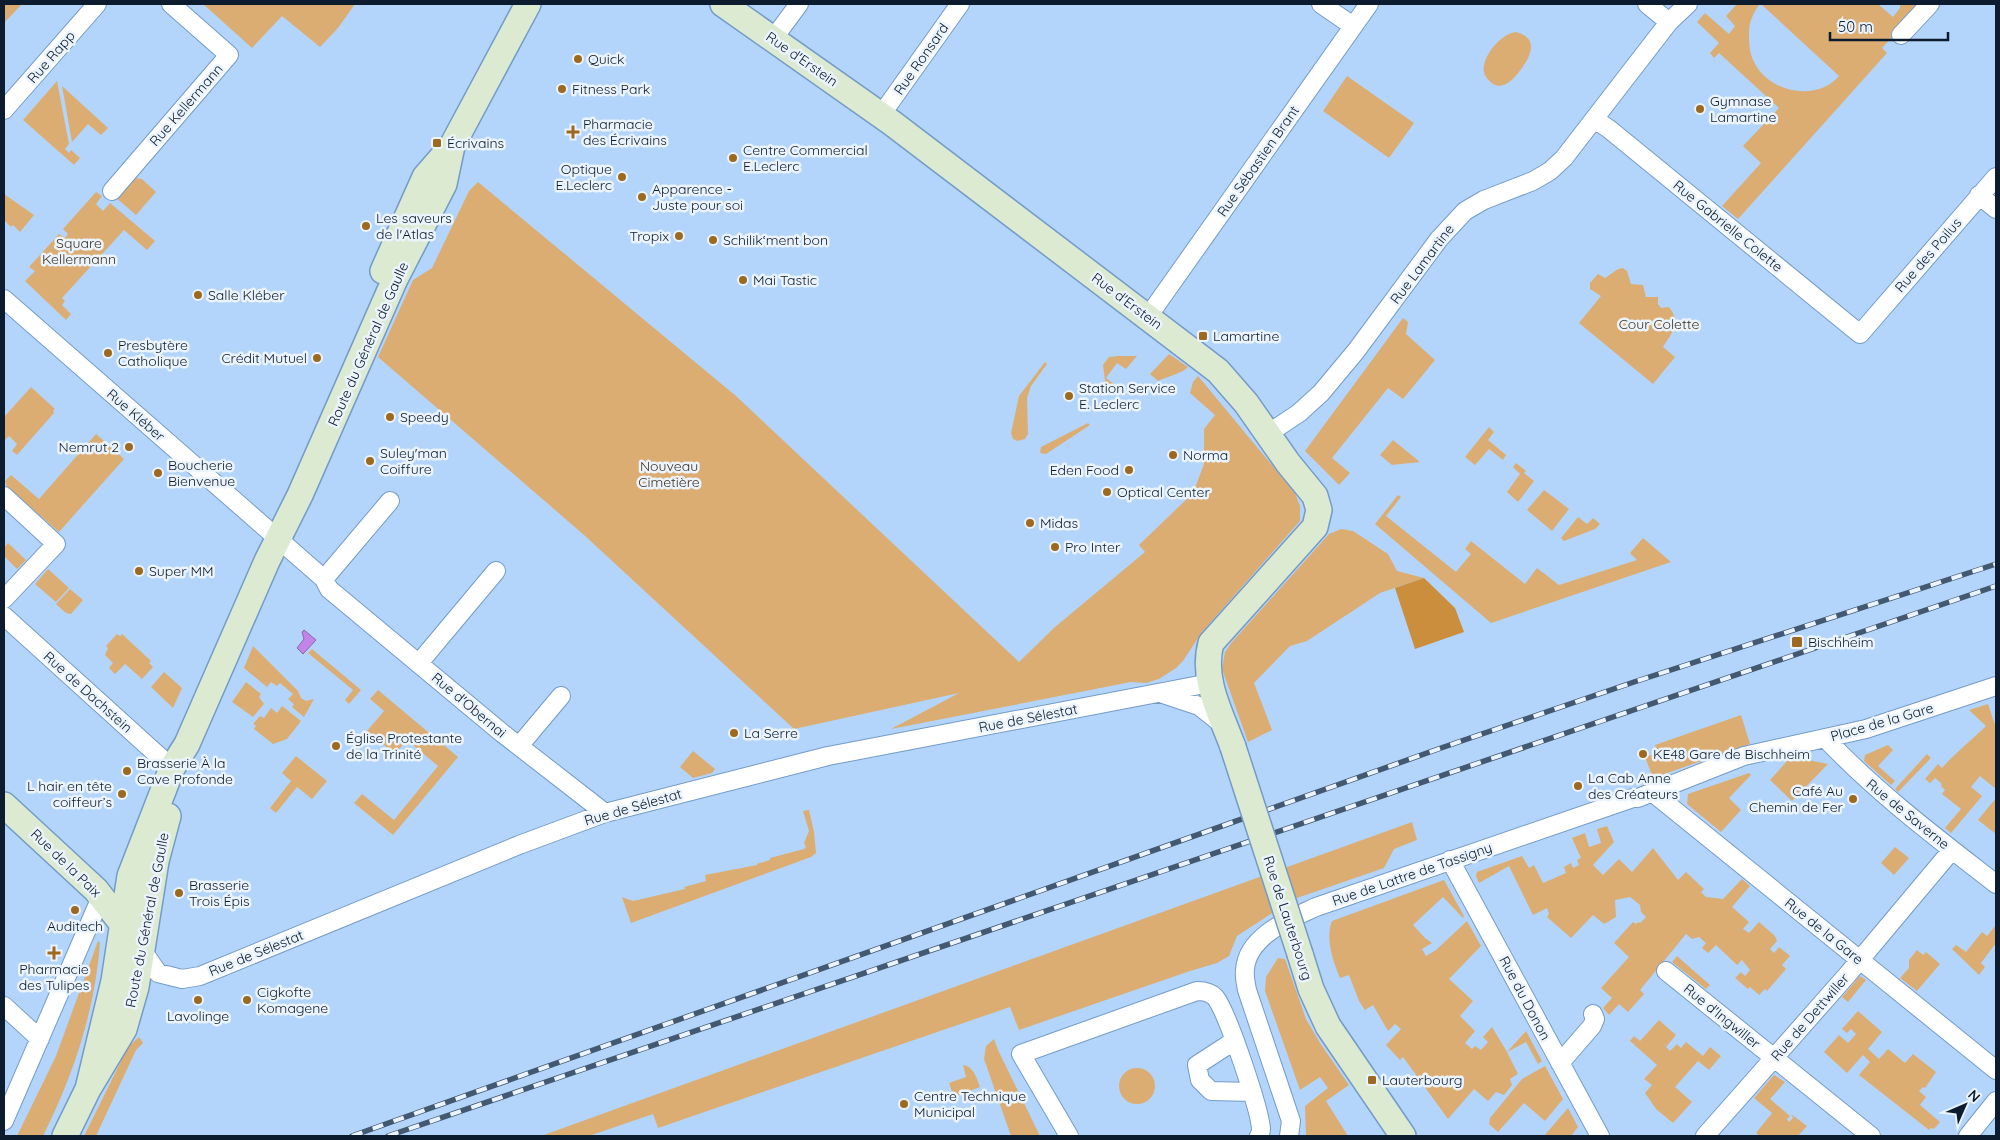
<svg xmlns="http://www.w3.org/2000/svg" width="2000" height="1140" font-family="Quicksand,sans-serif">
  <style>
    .green { fill: #dcad72 }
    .forest { fill: #ca8e3d }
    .water { fill: #c285e7; stroke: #8b65af }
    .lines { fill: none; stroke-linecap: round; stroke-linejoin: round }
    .street-casing { stroke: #739bc8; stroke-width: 20 }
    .secondary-casing { stroke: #739bc8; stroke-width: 28 }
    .street { stroke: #fff; stroke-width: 18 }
    .secondary { stroke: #ddead2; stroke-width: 25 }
    .rail-casing { stroke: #435871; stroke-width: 5.5 }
    .rail { stroke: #ebf4fd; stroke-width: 4; stroke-dasharray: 11; stroke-linecap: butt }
    .secondary-bridge-casing { stroke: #739bc8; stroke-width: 28; stroke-linecap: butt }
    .secondary-bridge { stroke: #ddead2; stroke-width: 25 }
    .poi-dot { fill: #9c691f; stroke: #ebf4fd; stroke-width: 2 }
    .labels { text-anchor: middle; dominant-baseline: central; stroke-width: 5; stroke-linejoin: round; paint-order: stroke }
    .street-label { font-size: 14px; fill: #0c1b2d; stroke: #ebf4fd }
    .poi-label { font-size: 14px; fill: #0c1b2d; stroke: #ebf4fd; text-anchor: start }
    .park-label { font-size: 14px; fill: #3f301e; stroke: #ebf4fd }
  </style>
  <rect width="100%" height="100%" fill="#b3d5fb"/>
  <path class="green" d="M4 4H22L4 23Z
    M203 4H355L338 28 320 47 282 16 252 48Z
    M1737 4H1760C1754 11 1749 22 1749 32 1749 42 1749 52 1754 62 1769 93 1817 102 1839 76L1761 4H1878L1893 17 1900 8V4H1922L1882 48 1887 53 1738 219 1722 206 1761 163 1743 146 1779 108 1719 53 1714 58 1710 53 1719 43 1697 22 1705 13 1729 34 1735 26 1726 16Z
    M1516 32C1538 38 1532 54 1522 68 1513 80 1500 96 1486 77 1476 63 1500 33 1516 32Z
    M1347 76 1414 123 1389 158 1323 111Z
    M57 81 69 144 65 149 69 153 71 150 80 158 74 165 23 120Z
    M62 86 108 128 101 135 88 124 72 142Z
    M136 178 142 179 156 192 136 215 115 197 129 182Z
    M478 182 736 396 1019 662 1055 627 1145 552 1139 545 1193 493 1204 464V429L1215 415 1190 393 1193 382 1198 376 1295 493 1300 506V521L1202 632 1183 661 1176 668 1159 679 1146 683 1131 682 891 729 959 693 794 729 584 535 378 357 413 280 432 268 469 191Z
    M96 192 102 196 96 204 103 211 110 203 155 241 147 250 124 230 62 298 65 301 62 305 71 314 66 320 25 281 35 271 29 267 59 234 65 238 68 234 63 229Z
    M4 194 34 215 20 232 13 225 11 227 4 220Z
    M1623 268 1627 271 1631 284 1643 285 1646 297H1658V304L1661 308 1669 307C1682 324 1672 332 1663 347L1675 357 1653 384 1579 323 1601 296 1590 289V283L1598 274 1605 278 1618 269Z
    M1403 318 1408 322 1406 334 1435 360 1403 399 1388 388 1332 458 1350 473 1339 485 1305 451Z
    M1169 354 1188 367C1183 373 1166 377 1158 381L1150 374Z
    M1118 356H1137L1126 369 1117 363 1106 378 1115 385 1107 395 1103 365 1109 357Z
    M1045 362 1047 364 1031 386 1027 398 1028 434 1025 439 1017 441 1013 439 1011 433 1019 396Z
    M31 387 55 409 53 411 54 413 17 455 12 451 17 444 9 436 4 441V417Z
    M1088 423 1090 425 1046 454 1040 453 1041 447Z
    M1489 427 1494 432 1488 440 1506 455 1503 460 1489 449 1475 465 1465 457Z
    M96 434 124 459 59 532 7 487 5 481 11 475 39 499Z
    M1393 440 1420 462 1392 465 1380 455Z
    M1516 463 1526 471 1524 473 1534 481 1518 502 1507 492 1520 474 1513 467Z
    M1544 490 1569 509 1552 531 1527 510Z
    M1398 495 1401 497 1386 516 1456 572 1471 554 1465 549 1471 541 1525 584 1537 568 1559 585 1637 560 1630 553 1643 538 1671 562 1491 623 1375 524Z
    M1578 517 1587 524 1593 518 1600 524 1595 529 1564 541 1561 538Z
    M1341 529 1353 531 1388 554 1397 571 1424 578 1380 593 1307 641 1290 646 1254 683 1272 730 1248 742 1222 669 1225 652 1232 642 1329 534Z
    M8 543 26 560 17 569 4 556V548Z
    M48 569 69 588 56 602 35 584Z
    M70 589 83 600 71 614 66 613 56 604Z
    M117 634 120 636 122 634 151 661 149 663 153 667 142 679 125 664 115 674 109 668 113 663 105 655 108 648 106 646Z
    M253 646 298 691 301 698 306 701 314 699 304 717 292 707 294 704 288 699 293 694 280 683 277 686 271 682 267 687 244 668Z
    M312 649 361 690 349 704 345 700 353 690 308 653Z
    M164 672 182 688 173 708 151 687Z
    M246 682 261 694 259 697 264 704 253 717 232 702Z
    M378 690 458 757 393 835 354 803 362 794 394 820 438 766 407 740 395 754 367 731 384 711 370 699Z
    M1988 704 1996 728V789L1980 776 1971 787 1982 796 1951 833 1945 828 1961 809 1942 794 1945 790 1941 786 1942 784 1935 778 1930 783 1925 779 1938 764 1942 768C1956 752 1972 740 1986 726L1969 710Z
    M282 706 301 721 287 739 273 744 254 729 256 726 253 724 260 716 264 718 271 708 277 713Z
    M1741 715 1750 744 1653 778 1645 757 1658 753 1655 745Z
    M1888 745 1893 750 1878 766 1895 781 1891 785 1864 761 1865 755Z
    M693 751 715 769 712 773 693 778 680 767Z
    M1927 754 1931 758 1898 792 1895 789Z
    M296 756 327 781 312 799 297 787 276 813 270 808 291 781 282 773Z
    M1803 759 1828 764 1792 801 1770 780 1788 760Z
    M1749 773 1751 775 1729 798 1741 810 1721 832 1687 804 1688 794Z
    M1996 798V834L1978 820Z
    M809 810 814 832 816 853 811 857 631 923 622 897 633 901 685 889 684 887 706 881 705 875 757 865V864L770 860V858L804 849 806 847 804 843 809 831 803 811Z
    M1412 822 1417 840 1394 849 1384 868 1294 899 1237 936 1229 956 1217 963 1190 971 1019 1030 1010 1007 658 1128 653 1114 589 1136H541Z
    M1607 826 1614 842 1593 865 1603 875 1619 859 1632 872 1653 848 1678 880 1686 872 1704 889 1701 892 1706 897 1723 899 1742 879 1750 886 1732 907 1749 922 1743 929 1749 933 1759 922 1775 936 1777 941 1770 949 1774 953 1779 947 1790 956 1782 965 1786 969 1767 991 1765 989 1759 995 1750 987 1748 989 1735 978 1741 972 1745 976 1750 970 1742 960 1737 965 1716 945 1708 953 1702 948 1706 943 1699 937 1692 939 1686 934 1640 990 1644 994 1628 1012 1619 1004 1609 1015 1603 1008 1612 998 1601 988 1629 957 1614 943 1633 922 1636 924 1638 922 1640 923 1646 917 1641 912 1640 905 1630 897 1615 900 1616 917 1604 924 1593 915 1571 938 1547 917 1549 914 1547 908 1533 915 1509 866 1479 883 1476 876 1477 872 1522 856 1529 868 1534 865 1543 883 1566 873 1564 867 1571 863 1573 868 1579 865 1577 860 1581 858 1572 838 1585 833 1589 847 1601 843 1597 829Z
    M1895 847 1909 858 1894 875 1881 863Z
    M1444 880 1464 916 1463 918 1443 897 1413 925 1425 938 1432 943 1422 949 1426 956 1436 950 1467 921 1481 946 1449 979 1473 1001 1460 1016 1475 1031 1465 1043 1472 1049 1475 1046 1481 1050 1488 1042 1483 1037 1492 1027 1507 1052 1526 1031 1542 1061 1538 1064 1526 1042 1507 1052 1518 1074 1510 1079 1512 1085 1504 1095 1496 1092 1488 1101 1474 1089 1448 1119 1403 1057 1400 1060 1386 1045 1401 1029 1395 1024 1388 1031 1373 1005 1365 1010 1359 1001 1349 975 1340 978C1333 961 1325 939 1332 921Z
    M1995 926 1996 943 1981 963 1985 967 1979 975 1952 949 1956 945 1966 952 1982 932 1987 936Z
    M98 941 100 943C95 1011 73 1076 43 1136H17L56 1056Z
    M1917 950 1923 955 1926 952 1940 964 1917 991 1900 978 1909 968V960Z
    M1677 956 1710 985 1706 989 1672 962Z
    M1278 958 1285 959 1306 1019 1320 1043 1349 1085 1326 1101 1348 1136H1306L1305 1106 1328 1088 1320 1077 1300 1090 1265 991 1266 977Z
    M1860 976 1866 980 1848 1002 1842 997Z
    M1858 1011 1882 1032 1868 1049 1879 1059 1888 1049 1905 1063 1913 1054 1936 1072 1925 1088 1923 1087 1919 1091 1926 1097 1920 1105 1940 1122 1934 1129 1931 1128 1929 1130 1859 1075 1870 1062 1863 1055 1847 1073 1824 1052 1839 1035 1848 1043 1856 1034 1851 1029 1847 1033 1842 1029Z
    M1659 1020 1676 1035 1666 1047 1670 1051 1677 1044 1681 1048 1686 1042 1703 1056 1710 1047 1721 1056 1709 1070 1698 1061 1675 1087 1692 1102 1673 1123 1656 1109 1645 1093 1652 1085 1644 1079 1657 1065 1630 1041 1634 1036 1640 1041Z
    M139 1037 143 1043 136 1050 96 1136H84L128 1047Z
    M994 1039 998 1050 1040 1136H1011L984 1059 986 1046Z
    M963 1065C973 1066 977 1078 980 1087L954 1097 949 1083 966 1077Z
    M1545 1066 1563 1099 1545 1121 1524 1103 1498 1132 1489 1124 1490 1118 1522 1079Z
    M1119 1086a18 18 0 1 1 36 0a18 18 0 1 1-36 0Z
    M1774 1075 1785 1082 1770 1099 1790 1116 1787 1119 1789 1122 1793 1118 1791 1114 1807 1126 1798 1136H1760L1756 1133 1772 1113 1754 1098Z
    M1568 1108 1578 1127 1571 1136H1544Z"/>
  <path class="forest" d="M1424 578 1455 608 1464 632 1415 649 1395 588Z"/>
  <path class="water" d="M304 630 316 640 303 654 297 648 304 639 302 632Z"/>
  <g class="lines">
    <defs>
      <path id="street" d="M1321 4 1353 26
        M1647 4 1669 22
        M1901 35 1930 4
        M773 39 799 4
        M4 110 97 4
        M881 115 960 4
        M1594 119 1609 129 1860 334 1996 177
        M112 191 229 55 171 4
        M1979 195 1996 209
        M4 299 324 579 329 589 502 733 605 813
        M1147 318 1369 4
        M1269 433 1299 413 1321 393 1356 351 1439 239 1465 211 1484 200 1533 181 1550 171 1564 158 1669 22 1688 4
        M4 496 56 544 4 599
        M324 579 390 501
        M4 616 172 768
        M419 663 496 571
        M1160 693 1199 706 1223 725
        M1825 738C1877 793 1937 838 1996 884
        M519 746 561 696
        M1652 792 1996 1070
        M1450 860 1600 1136
        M142 950 158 973 182 979 200 976 519 845 605 813 828 756 1210 683
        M1666 971 1871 1136
        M4 1006 40 1039
        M1234 1041 1197 1065 1200 1080 1211 1091 1252 1092
        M1560 1063 1592 1026 1595 1019 1593 1014
        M4 1121 101 897
        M1069 1136 1021 1054 1197 991C1204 991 1210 992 1215 997 1227 1011 1260 1110 1261 1129 1261 1132 1260 1134 1259 1136
        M1289 1136 1291 1121 1247 990C1246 984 1244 976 1245 970 1247 936 1290 919 1316 907L1633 798H1638L1744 756 1866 729 1996 686
        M1705 1136 1848 974 1952 850
        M1968 1136 1996 1101"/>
      <path id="secondary" d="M723 4 892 123 1218 371 1246 403 1288 463 1315 496 1319 510 1315 527 1211 643C1201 679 1221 714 1233 747
        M383 271 425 177 452 146 528 4
        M4 805 96 890 127 930
        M1300 954 1311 989 1328 1026 1403 1136
        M88 1089 114 981 130 876 172 768 187 744 267 561 300 495 395 279 444 184 452 146
        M65 1136 88 1089 124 1029 136 987 156 861 168 816"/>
    </defs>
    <use href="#street" class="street-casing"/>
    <use href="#secondary" class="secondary-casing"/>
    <use href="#street" class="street"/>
    <use href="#secondary" class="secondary"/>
    <defs>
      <path id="rail" d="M352 1136 1441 748 1634 682 1996 564
        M388 1136 1996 586"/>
    </defs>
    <use href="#rail" class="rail-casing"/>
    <use href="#rail" class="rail"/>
    <defs>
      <path id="secondary-bridge" d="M1233 747 1300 954"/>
    </defs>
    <use href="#secondary-bridge" class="secondary-bridge-casing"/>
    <use href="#secondary-bridge" class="secondary-bridge"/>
  </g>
  <g class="poi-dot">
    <circle cx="578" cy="59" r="5"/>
    <circle cx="562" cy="89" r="5"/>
    <circle cx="1700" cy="109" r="5"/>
    <path d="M570.5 124.5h5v5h5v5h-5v5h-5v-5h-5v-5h5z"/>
    <rect x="432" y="138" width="10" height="10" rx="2.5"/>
    <circle cx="733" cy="158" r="5"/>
    <circle cx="622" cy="177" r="5"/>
    <circle cx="642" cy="197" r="5"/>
    <circle cx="366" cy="226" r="5"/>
    <circle cx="679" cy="236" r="5"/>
    <circle cx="713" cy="240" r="5"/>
    <circle cx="743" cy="280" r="5"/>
    <circle cx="198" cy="295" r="5"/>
    <rect x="1198" y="331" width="10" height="10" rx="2.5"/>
    <circle cx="108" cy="353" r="5"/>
    <circle cx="317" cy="358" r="5"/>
    <circle cx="1069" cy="396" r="5"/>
    <circle cx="390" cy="417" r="5"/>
    <circle cx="129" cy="447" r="5"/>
    <circle cx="1173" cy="455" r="5"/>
    <circle cx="370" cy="461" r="5"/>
    <circle cx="1129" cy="470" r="5"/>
    <circle cx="158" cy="473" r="5"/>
    <circle cx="1107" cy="492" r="5"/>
    <circle cx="1030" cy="523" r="5"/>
    <circle cx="1055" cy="547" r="5"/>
    <circle cx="139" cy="571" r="5"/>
    <rect x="1791" y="636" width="12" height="12" rx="2.5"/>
    <circle cx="734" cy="733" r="5"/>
    <circle cx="336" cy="746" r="5"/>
    <circle cx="1643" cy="754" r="5"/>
    <circle cx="127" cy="771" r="5"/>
    <circle cx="1578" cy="786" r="5"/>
    <circle cx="122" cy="794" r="5"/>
    <circle cx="1853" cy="799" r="5"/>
    <circle cx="179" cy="893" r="5"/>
    <circle cx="75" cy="910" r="5"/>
    <path d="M51.5 945.5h5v5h5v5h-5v5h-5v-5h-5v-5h5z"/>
    <circle cx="198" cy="1000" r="5"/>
    <circle cx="247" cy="1000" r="5"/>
    <rect x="1367" y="1075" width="10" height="10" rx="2.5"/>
    <circle cx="904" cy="1104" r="5"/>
  </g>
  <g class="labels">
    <g class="street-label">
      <text transform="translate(51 57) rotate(-49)">Rue Rapp</text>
      <text transform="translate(802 59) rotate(35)">Rue d'Erstein</text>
      <text transform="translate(921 59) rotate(-55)">Rue Ronsard</text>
      <text transform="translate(186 105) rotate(-49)">Rue Kellermann</text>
      <text transform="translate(1258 161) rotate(-55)">Rue Sébastien Brant</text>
      <text transform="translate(1728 226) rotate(39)">Rue Gabrielle Colette</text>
      <text transform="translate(1928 255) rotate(-49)">Rue des Poilus</text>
      <text transform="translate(1422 264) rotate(-53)">Rue Lamartine</text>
      <text transform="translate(1127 301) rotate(37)">Rue d'Erstein</text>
      <text transform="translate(368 344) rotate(-66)">Route du Général de Gaulle</text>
      <text transform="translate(136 415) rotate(41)">Rue Kléber</text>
      <text transform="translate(88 692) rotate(42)">Rue de Dachstein</text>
      <text transform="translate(469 705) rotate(40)">Rue d'Obernai</text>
      <text transform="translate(1028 718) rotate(-11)">Rue de Sélestat</text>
      <text transform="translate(1882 722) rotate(-16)">Place de la Gare</text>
      <text transform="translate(633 807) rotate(-16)">Rue de Sélestat</text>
      <text transform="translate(1908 814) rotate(39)">Rue de Saverne</text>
      <text transform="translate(66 863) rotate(44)">Rue de la Paix</text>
      <text transform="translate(1412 874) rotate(-19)">Rue de Lattre de Tassigny</text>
      <text transform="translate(1288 918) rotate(72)">Rue de Lauterbourg</text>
      <text transform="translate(147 920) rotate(-79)">Route du Général de Gaulle</text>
      <text transform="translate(1824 931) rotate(39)">Rue de la Gare</text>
      <text transform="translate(256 953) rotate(-22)">Rue de Sélestat</text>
      <text transform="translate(1525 998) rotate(62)">Rue du Donon</text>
      <text transform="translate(1722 1016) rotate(39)">Rue d'Ingwiller</text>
      <text transform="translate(1810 1017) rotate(-49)">Rue de Dettwiller</text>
    </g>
    <g class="poi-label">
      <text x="588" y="59">Quick</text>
      <text x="572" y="89">Fitness Park</text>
      <text x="1710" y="101">Gymnase<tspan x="1710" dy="16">Lamartine</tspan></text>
      <text x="583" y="124">Pharmacie<tspan x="583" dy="16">des Écrivains</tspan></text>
      <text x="447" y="143">Écrivains</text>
      <text x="743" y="150">Centre Commercial<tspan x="743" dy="16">E.Leclerc</tspan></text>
      <text x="612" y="169" text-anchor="end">Optique<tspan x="612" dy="16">E.Leclerc</tspan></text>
      <text x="652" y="189">Apparence -<tspan x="652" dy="16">Juste pour soi</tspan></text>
      <text x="376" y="218">Les saveurs<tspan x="376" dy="16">de l'Atlas</tspan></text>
      <text x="669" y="236" text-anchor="end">Tropix</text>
      <text x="723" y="240">Schilik‘ment bon</text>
      <text x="753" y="280">Mai Tastic</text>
      <text x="208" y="295">Salle Kléber</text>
      <text x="1213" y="336">Lamartine</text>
      <text x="118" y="345">Presbytère<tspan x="118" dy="16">Catholique</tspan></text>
      <text x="307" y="358" text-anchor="end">Crédit Mutuel</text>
      <text x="1079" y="388">Station Service<tspan x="1079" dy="16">E. Leclerc</tspan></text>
      <text x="400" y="417">Speedy</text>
      <text x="119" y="447" text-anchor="end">Nemrut 2</text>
      <text x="380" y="453">Suley'man<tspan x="380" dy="16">Coiffure</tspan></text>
      <text x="1183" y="455">Norma</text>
      <text x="168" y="465">Boucherie<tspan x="168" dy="16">Bienvenue</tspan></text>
      <text x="1119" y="470" text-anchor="end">Eden Food</text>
      <text x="1117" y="492">Optical Center</text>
      <text x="1040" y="523">Midas</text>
      <text x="1065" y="547">Pro Inter</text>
      <text x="149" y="571">Super MM</text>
      <text x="1808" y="642">Bischheim</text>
      <text x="744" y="733">La Serre</text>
      <text x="346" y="738">Église Protestante<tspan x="346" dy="16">de la Trinité</tspan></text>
      <text x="1653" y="754">KE48 Gare de Bischheim</text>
      <text x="137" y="763">Brasserie À la<tspan x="137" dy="16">Cave Profonde</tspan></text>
      <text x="1588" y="778">La Cab Anne<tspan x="1588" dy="16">des Créateurs</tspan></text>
      <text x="112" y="786" text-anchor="end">L hair en tête<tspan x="112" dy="16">coiffeur’s</tspan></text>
      <text x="1843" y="791" text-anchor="end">Café Au<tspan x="1843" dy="16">Chemin de Fer</tspan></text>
      <text x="189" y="885">Brasserie<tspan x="189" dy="16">Trois Épis</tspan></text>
      <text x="75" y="926" text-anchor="middle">Auditech</text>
      <text x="54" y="969" text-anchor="middle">Pharmacie<tspan x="54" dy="16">des Tulipes</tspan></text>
      <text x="257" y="992">Cigkofte<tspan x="257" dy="16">Komagene</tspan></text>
      <text x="198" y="1016" text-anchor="middle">Lavolinge</text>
      <text x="1382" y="1080">Lauterbourg</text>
      <text x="914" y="1096">Centre Technique<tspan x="914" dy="16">Municipal</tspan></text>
    </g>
    <g class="park-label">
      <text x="79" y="243">Square<tspan x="79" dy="16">Kellermann</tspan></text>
      <text x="1659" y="324">Cour Colette</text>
      <text x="669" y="466">Nouveau<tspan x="669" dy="16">Cimetière</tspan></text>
    </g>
  </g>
  <rect width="2000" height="1140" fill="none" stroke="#0c1b2d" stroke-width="10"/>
  <g transform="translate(1965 1105) rotate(45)" stroke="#ebf4fd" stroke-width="4" paint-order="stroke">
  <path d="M0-4L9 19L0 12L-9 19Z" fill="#0c1b2d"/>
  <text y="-8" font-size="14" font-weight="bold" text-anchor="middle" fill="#0c1b2d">N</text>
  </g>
  <path d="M1830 32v8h118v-8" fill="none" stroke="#0c1b2d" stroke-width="2.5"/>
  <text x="1838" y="32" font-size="15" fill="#0c1b2d" stroke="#ebf4fd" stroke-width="4" paint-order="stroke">50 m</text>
</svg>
